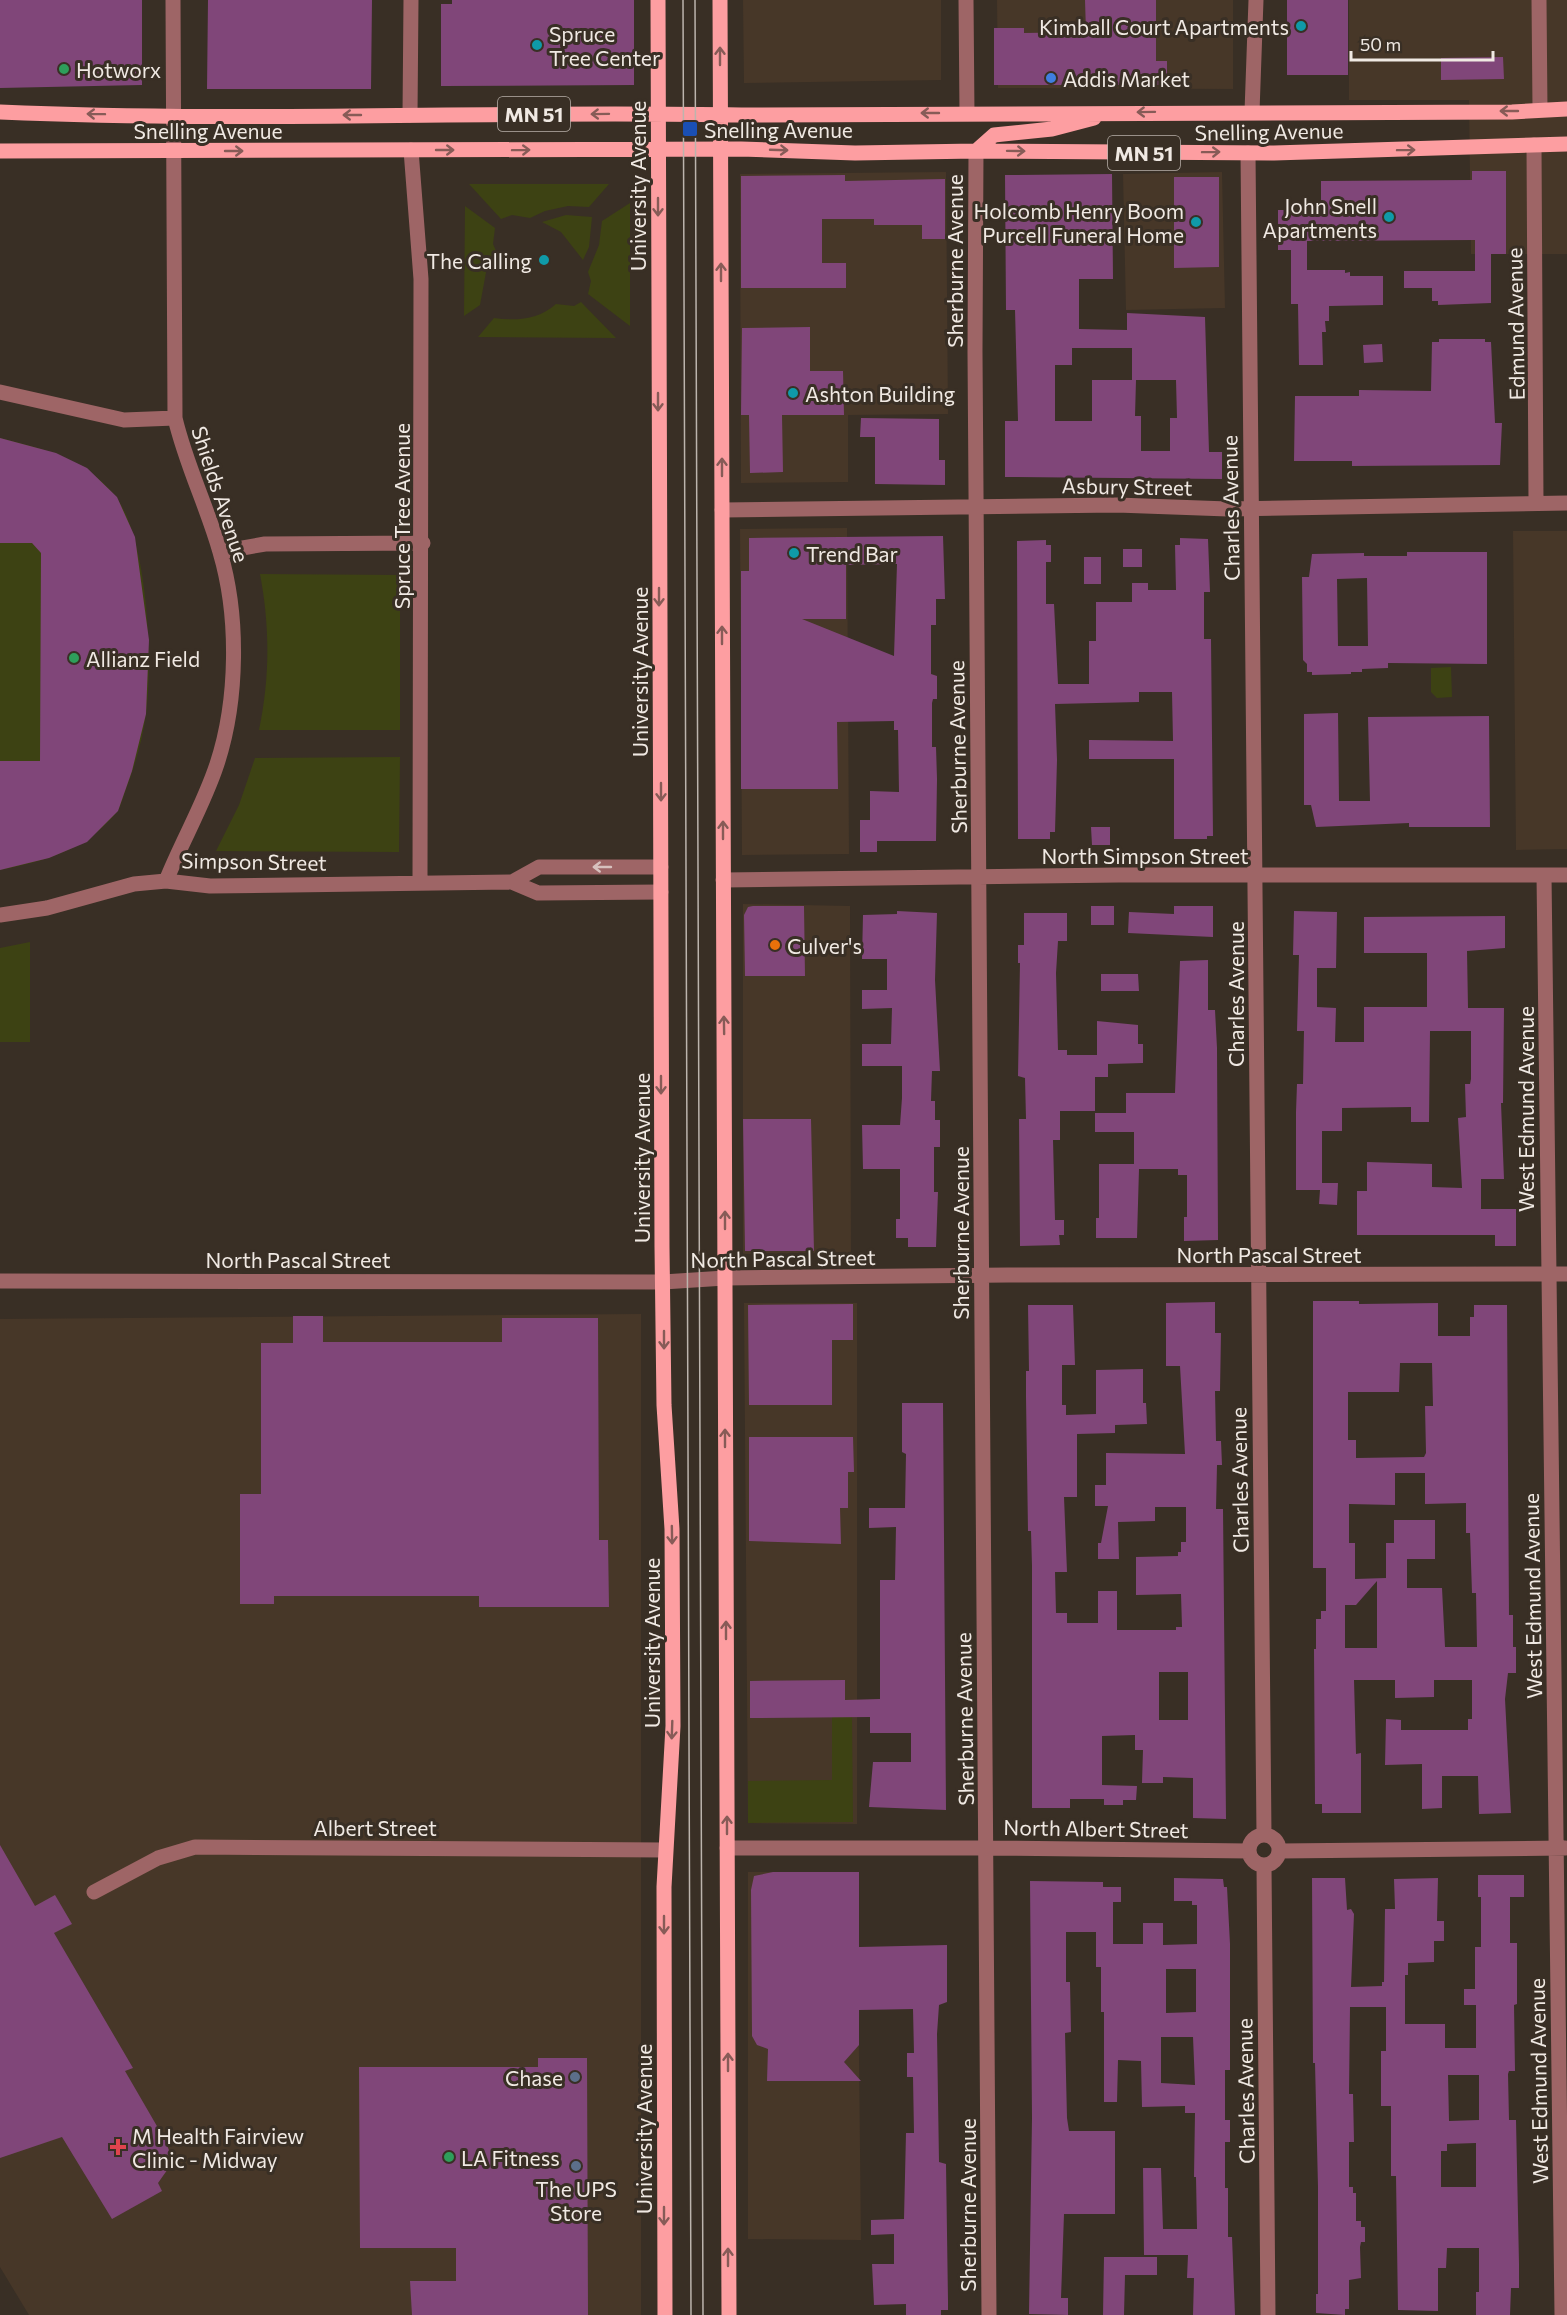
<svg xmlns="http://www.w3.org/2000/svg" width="1567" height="2315" font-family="Commissioner,sans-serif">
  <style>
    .built { fill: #473728 }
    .green { fill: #3d4213 }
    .building { fill: #804679; fill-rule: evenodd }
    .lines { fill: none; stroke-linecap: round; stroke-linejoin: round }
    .minor { stroke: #9e6566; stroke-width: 15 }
    .major { stroke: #fd9ea1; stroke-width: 15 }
    .tram { stroke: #bcb4ad; stroke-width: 1.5 }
    .oneway { stroke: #875b57 }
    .oneway2 { stroke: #d7c1be }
    .culture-dot { fill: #0f9aa8; stroke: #392f25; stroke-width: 2 }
    .leisure-dot { fill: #2e9e5b; stroke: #392f25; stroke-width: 2 }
    .shop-dot { fill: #3f7fe0; stroke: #392f25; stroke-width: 2 }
    .transit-dot { fill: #1a4fb4; stroke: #392f25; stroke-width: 2 }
    .food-dot { fill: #e8710a; stroke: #392f25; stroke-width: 2 }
    .service-dot { fill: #5c6f8a; stroke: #392f25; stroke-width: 2 }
    .health-dot { fill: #e0444e; stroke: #392f25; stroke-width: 2 }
    .labels { text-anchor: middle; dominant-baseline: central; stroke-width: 6; stroke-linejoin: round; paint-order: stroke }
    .shield { fill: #392f25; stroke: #b9b1aa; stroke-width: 1.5 }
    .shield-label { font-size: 20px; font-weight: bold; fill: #f0e9e3 }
    .poi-label { font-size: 21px; fill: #f0e9e3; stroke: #392f25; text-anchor: start }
    .street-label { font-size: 21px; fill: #f0e9e3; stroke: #392f25 }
  </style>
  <rect width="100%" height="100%" fill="#392f25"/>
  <path class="built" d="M743 0H941V80L744 83Z
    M997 0H1233V89L998 88Z
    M1349 0H1567V254H1471L1469 100H1349Z
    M946 172 948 414 848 415V482L741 483 740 174Z
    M1222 172 1225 308 1126 310 1123 174Z
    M847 528 849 854 742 855 740 529Z
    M1513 531H1567V849L1516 850Z
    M743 904 850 906 851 1253 743 1254Z
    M744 1303H857V1824L748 1823Z
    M641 1314V2315H29L0 2267V1319Z
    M748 1872H857L861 2240 748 2239Z"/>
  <path class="green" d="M469 184H609L589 207 568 206 545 211 530 218 512 215 501 219Z
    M630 203V326L588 294 591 281 588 272 599 245 602 221Z
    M465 206 495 228 493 244 497 253 487 267 480 305 464 316Z
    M566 215 592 217 589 247 583 260 561 232 542 222Z
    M581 302 616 338 478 337 494 318C517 321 538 320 556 304L574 306Z
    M0 438C44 449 86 459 115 496 148 537 153 662 146 714 143 737 136 762 128 784 124 793 122 806 116 813 85 850 46 861 0 870Z
    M260 574 400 575V730H259C270 677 270 627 260 574Z
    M1451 667 1452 697 1437 698 1431 692V668Z
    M400 757 399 852 216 851 239 805 255 758Z
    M30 942V1042H0V948Z
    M832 1717H852L853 1822 748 1823V1781L832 1780Z"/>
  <path class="building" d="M0 0H142V85L0 88Z
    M208 0H372L371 89H207Z
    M452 0H634V85L441 86V4H452Z
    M1085 0H1156V61H1167V85H994V28H1024V33L1086 32Z
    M1287 0H1348V75H1287Z
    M1503 57 1504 79 1441 80V58Z
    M1472 171H1506V254H1491V303L1438 305V301H1432V288H1404V271H1475V240L1307 241V270H1345V273L1350 272V276H1383V305L1329 306V321H1325L1326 332H1322L1323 365H1299L1298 304H1291V250H1278V210H1321V181L1472 180Z
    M1112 174 1113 279H1079V329L1127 330V313L1205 317 1209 452H1222V479L1005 477V421H1018L1015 310H1006L1005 175ZM1072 348H1132V380H1092V421H1055V365H1072ZM1136 380H1176L1177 418H1170V451H1141V416H1135Z
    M845 175V181L945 179V239H922V225H874V219H822V263H846V288H741V176Z
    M1174 177H1219V267L1174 268Z
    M810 327V371H843L844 415H782L783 472 750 473 749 415H741L742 328Z
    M1439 339H1485V342H1491L1495 423H1502L1500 465 1352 466V461H1294L1295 396H1359V390L1431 391 1432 342H1439Z
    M1382 344 1383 362 1364 363 1363 345Z
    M861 418 939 419V460H945V485L875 484V437H860Z
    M0 438 56 453 87 468 117 497 135 537 149 640 146 714 132 771 118 811 87 842 49 858 0 870V761H40L41 553 32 543H0Z
    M943 536 945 599H936V625H931V674L937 676V699H933L932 703V747H936L937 779 936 841H877V852H860V820H870V791L899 792 898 730H894V721L837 722 838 789H741V571H749V538ZM897 564 894 656 802 619H846V565Z
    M1180 538 1208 539 1210 592H1204V639H1211L1213 836H1207V839H1174V759H1089V740L1173 741 1172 692H1139V702L1055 704 1057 760 1055 832H1050V839H1018L1017 541 1046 540V545H1051V562H1046V604H1054L1058 684H1089V641H1096V602H1132V583H1148V590H1176L1175 545H1180Z
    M1123 549H1142V567H1123Z
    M1407 552H1487V664L1388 663V668L1362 669V672H1351V674L1312 675V672H1307V664L1303 660 1302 577H1309L1312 554 1364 553V556H1407ZM1367 578 1368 646H1338L1337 579Z
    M1084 557H1101V584H1084Z
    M1338 713 1339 801H1370L1368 717 1489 716 1490 827H1409V823L1316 827 1311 805H1304V714Z
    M1091 827H1110V845H1092Z
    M753 906H804L805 976H745L744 915 748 907Z
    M1091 906H1114V925H1091Z
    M1174 906H1213V937L1128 933 1129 912 1174 914Z
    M897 911 937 913 935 980 940 1071H932L931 1101H935V1120H940V1147H934V1192H938L936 1247H908V1238H896V1219H900V1169H863L862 1125H900L902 1098V1066H862V1044H891L892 1008 862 1009V990H887V959H862L863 915 897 914Z
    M1294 911 1337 912 1336 968H1317V1007L1336 1008 1335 1042H1364V1007H1427V953H1364V917L1505 916V948L1467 951 1468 1008H1504L1503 1103H1501L1504 1179H1481V1209H1516V1246H1495V1235H1357V1191H1367V1162L1432 1164V1187L1462 1188 1458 1118 1466 1117 1465 1084H1470L1471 1079V1031H1430L1429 1122H1411V1107L1342 1108V1131H1322V1183H1338L1337 1205 1319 1204 1320 1190H1296V1112L1297 1084H1303L1304 1031H1297L1299 955H1293Z
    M1024 913H1067V941H1058L1056 973 1058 1050H1067V1055H1097V1021L1138 1025V1044H1143V1063L1108 1064V1077H1095V1111H1060V1140H1053L1055 1220H1064V1235H1059L1060 1245 1020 1246 1019 1119H1026L1025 1078 1018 1076 1020 963H1018V945H1024Z
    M1208 960V1010H1215L1217 1048 1218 1240 1184 1241V1217H1187V1175H1178V1169H1139L1137 1238H1096V1218H1099V1164H1134V1132H1095V1113H1126V1093H1175L1180 961Z
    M1101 974H1138L1139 991H1101Z
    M743 1119H811L814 1251H745Z
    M1313 1301H1359V1304L1438 1303V1336H1470V1317H1474V1305H1507L1509 1615H1513V1647H1516V1673H1508L1505 1699 1511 1813 1479 1814 1478 1776H1442V1808L1422 1809V1764L1385 1765 1386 1719 1401 1720V1730H1468V1719H1472V1680H1434V1697L1395 1698V1680H1354L1356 1754 1361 1753V1813H1322V1804H1315L1314 1649H1316V1619H1321V1611H1326V1568H1313ZM1400 1363H1432L1433 1406H1425L1426 1453 1424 1457 1356 1458V1440H1348V1392H1399ZM1395 1473H1425V1504L1466 1503V1533H1470L1472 1593H1476L1477 1647H1445L1442 1588H1407V1559H1435V1520H1394V1543H1386V1578L1355 1579V1543H1349V1504L1395 1505ZM1377 1581V1648H1345V1605H1356Z
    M1215 1302V1333H1221L1220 1391H1215L1216 1441H1221L1222 1465H1217L1216 1509H1223L1226 1819 1193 1818V1778L1163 1777V1783H1142L1143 1750H1135V1735L1102 1736V1785L1137 1786 1136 1800H1123V1805H1104V1799H1070V1808H1032V1566L1031 1531H1028L1026 1397V1371H1029L1028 1305H1073L1075 1365H1062V1405H1066V1415L1096 1414V1370L1143 1369V1403H1146L1147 1424 1115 1425V1433L1077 1434V1497H1064L1067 1572H1055L1056 1613H1067V1623H1098V1591H1117V1630H1176V1627H1182L1181 1594 1136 1595V1557L1178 1556V1552H1181V1542H1186V1507H1155V1521L1118 1522 1119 1559H1098V1543H1101L1108 1506H1095V1485H1106V1453L1185 1454 1180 1366H1166V1303ZM1159 1672H1188V1720H1159Z
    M853 1304V1340H832V1405H749L748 1305Z
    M293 1316H323V1342H502V1318H598L599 1540H608L609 1607H479V1596H274V1604H240V1494H261V1343H293Z
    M902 1403H943L946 1810 869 1807 873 1762H911V1733H870V1717L750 1718V1681L845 1680V1700L880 1699V1580H895L896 1527 869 1528V1508H905L906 1454 902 1452Z
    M749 1437H853L854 1472H848V1508H840L841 1544 749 1541Z
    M0 1845 35 1906 55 1895 72 1924 54 1933 133 2068 125 2071 165 2140 170 2153V2166L158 2183 162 2191 112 2219 62 2137 0 2158Z
    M773 1872H859V1947L947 1945V2002L939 2005 937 2034 939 2162 946 2164 948 2301V2310H941V2315H906V2304L874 2305 872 2264H894V2234L871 2235V2220L904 2219 906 2133H914L913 2077H907V2053H914L913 2009 859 2010V2045L844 2062 861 2081H767L768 2049 757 2045 752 2036 751 1890 754 1876Z
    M1478 1875H1524V1897H1510V1943H1517V2004L1514 2005 1515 2071H1509L1508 2074 1509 2120H1516L1519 2264V2288H1511L1510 2315H1476V2292H1479V2248H1447L1446 2268H1438V2311L1398 2310 1396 2176H1391V2106H1381V2051H1386V2007H1350L1349 2094H1353L1354 2142H1349V2187H1353V2193H1356V2221H1361V2227H1365V2242H1361L1360 2247 1361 2278 1349 2280V2309H1345V2315L1316 2313V2294H1318V2187L1315 2063H1313L1312 1878H1345L1347 1910 1351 1909 1354 1914 1351 1987 1382 1986V1982H1384L1385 1909H1395L1394 1879 1438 1878 1437 1921H1444V1941H1434V1962L1408 1963V1975H1405V2024H1445V2048H1476V2005H1464V1989H1475V1947H1481V1897H1478ZM1448 2075H1479V2120L1449 2121ZM1476 2143V2187H1441V2151H1447V2144Z
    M1174 1878 1223 1879 1224 1887H1227L1230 1944V2070H1225V2120H1230V2142H1225V2188H1228V2237H1232L1235 2315H1193L1194 2278H1187L1188 2255H1144L1143 2168H1161L1163 2229H1197L1196 2177H1194L1195 2113H1185V2106L1142 2107 1141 2061 1118 2060 1117 2102H1104V2012H1101V1967H1096V1932H1066V1982H1070L1071 2032 1065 2033 1067 2118 1069 2131H1115V2214H1064L1061 2298H1068V2315L1029 2314 1032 2118 1030 1881 1103 1882V1887H1121V1902H1113V1944H1143V1923H1163V1945L1197 1944V1905H1192V1901H1174ZM1166 1969H1196V2012L1166 2013ZM1161 2037H1193L1195 2085 1161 2083Z
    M538 2058H587L588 2315H412L410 2281H456V2248H360L359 2067H538Z
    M1104 2257H1157V2275H1125L1124 2315H1103Z"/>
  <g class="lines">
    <path class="minor" d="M966 0 967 113
      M1539 0 1540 109
      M1252 112 1256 0
      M410 115 411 0
      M1534 145 1536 502
      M411 150 421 279 420 882
      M976 151 975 352 989 2315
      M1248 153 1264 1835
      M0 392 124 420 175 418
      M722 510 1117 505 1228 509 1567 503
      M220 552 265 544 423 543
      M1544 875 1562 2315
      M723 880 1118 875H1567
      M166 881C182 841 204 804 217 764 238 700 239 616 220 552 207 506 186 465 175 418L173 0
      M512 882 539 867H661
      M0 915 47 908 134 884 166 881 210 886 512 882 538 893 661 892
      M0 1281 663 1282 725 1278 1008 1275 1567 1274
      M1249 1850a15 15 0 1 1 30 0a15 15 0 1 1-30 0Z
      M727 1848H987L1249 1851
      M1280 1851 1565 1848
      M1264 1866 1268 2315
      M94 1892 158 1858 195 1847 665 1850"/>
    <path class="major" d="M658 0 662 1247 664 1405 672 1529 673 1726 664 1887 665 2315
      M720 0 729 2315
      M0 112C247 123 494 110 741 115L1512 112 1567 109
      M0 151 741 149 855 153 976 151 1274 153 1567 144
      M976 151 994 135 1052 129 1094 118"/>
    <path class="tram" d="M683 0 691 2315
      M695 0 703 2315"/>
  </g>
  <defs><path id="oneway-shaft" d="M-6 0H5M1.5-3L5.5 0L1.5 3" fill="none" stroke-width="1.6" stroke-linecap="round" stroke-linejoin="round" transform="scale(1.5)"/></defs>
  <g class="oneway">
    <use href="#oneway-shaft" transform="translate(720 56) rotate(-90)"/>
    <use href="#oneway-shaft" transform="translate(1509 111) rotate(180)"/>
    <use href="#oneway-shaft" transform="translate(1146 112) rotate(179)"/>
    <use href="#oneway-shaft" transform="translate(930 113) rotate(180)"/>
    <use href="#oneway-shaft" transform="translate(96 114) rotate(-179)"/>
    <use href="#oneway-shaft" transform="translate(600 114) rotate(179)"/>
    <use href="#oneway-shaft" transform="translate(352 115) rotate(180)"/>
    <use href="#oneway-shaft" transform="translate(445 150)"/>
    <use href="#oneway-shaft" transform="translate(521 150) rotate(-1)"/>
    <use href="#oneway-shaft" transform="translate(779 150) rotate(2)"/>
    <use href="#oneway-shaft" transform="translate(1406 150) rotate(-1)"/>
    <use href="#oneway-shaft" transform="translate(234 151)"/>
    <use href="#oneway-shaft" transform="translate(1016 151) rotate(1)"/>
    <use href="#oneway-shaft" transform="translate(1211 152) rotate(-1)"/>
    <use href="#oneway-shaft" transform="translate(658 207) rotate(90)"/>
    <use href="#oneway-shaft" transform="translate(721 272) rotate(-90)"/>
    <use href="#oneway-shaft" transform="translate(658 402) rotate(90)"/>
    <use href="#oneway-shaft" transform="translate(722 467) rotate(-90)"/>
    <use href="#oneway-shaft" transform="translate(659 597) rotate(90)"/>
    <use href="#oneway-shaft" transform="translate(722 635) rotate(-90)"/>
    <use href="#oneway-shaft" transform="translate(661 792) rotate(90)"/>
    <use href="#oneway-shaft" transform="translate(723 830) rotate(-90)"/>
    <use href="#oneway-shaft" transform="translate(724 1025) rotate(-91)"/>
    <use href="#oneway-shaft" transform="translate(661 1085) rotate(90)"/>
    <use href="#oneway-shaft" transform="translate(725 1220) rotate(-90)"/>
    <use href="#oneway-shaft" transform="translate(664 1340) rotate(90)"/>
    <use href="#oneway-shaft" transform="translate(725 1438) rotate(-90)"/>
    <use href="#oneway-shaft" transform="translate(672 1535) rotate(89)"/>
    <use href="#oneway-shaft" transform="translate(726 1630) rotate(-90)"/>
    <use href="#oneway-shaft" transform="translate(672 1730) rotate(92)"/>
    <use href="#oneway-shaft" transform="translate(727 1825) rotate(-90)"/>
    <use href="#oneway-shaft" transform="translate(664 1925) rotate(90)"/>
    <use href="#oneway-shaft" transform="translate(728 2062) rotate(-90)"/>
    <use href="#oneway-shaft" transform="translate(664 2216) rotate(90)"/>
    <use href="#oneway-shaft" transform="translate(728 2257) rotate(-90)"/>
  </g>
  <use class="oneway2" href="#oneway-shaft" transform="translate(602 867) rotate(180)"/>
  <g class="culture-dot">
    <circle cx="1301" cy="26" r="6"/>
    <circle cx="537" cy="45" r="6"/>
    <circle cx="1389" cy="217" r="6"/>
    <circle cx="1196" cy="222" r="6"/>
    <circle cx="544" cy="260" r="6"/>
    <circle cx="793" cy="393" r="6"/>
    <circle cx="794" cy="553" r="6"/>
  </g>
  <g class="leisure-dot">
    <circle cx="64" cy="69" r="6"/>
    <circle cx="74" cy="658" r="6"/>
    <circle cx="449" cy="2157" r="6"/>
  </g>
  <circle class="shop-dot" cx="1051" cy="78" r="6"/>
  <rect class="transit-dot" x="682" y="121" width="16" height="16" rx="3"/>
  <circle class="food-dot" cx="775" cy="945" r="6"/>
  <g class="service-dot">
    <circle cx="575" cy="2077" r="6"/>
    <circle cx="576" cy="2166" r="6"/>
  </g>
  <path class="health-dot" d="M115 2138h6v6h6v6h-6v6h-6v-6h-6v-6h6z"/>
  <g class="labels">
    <g class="shield">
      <rect x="498" y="97" width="72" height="34" rx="4.5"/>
      <rect x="1108" y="136" width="72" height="34" rx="4.5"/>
    </g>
    <g class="shield-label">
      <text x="534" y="114">MN 51</text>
      <text x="1144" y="153">MN 51</text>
    </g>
    <g class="poi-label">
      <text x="1289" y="26" text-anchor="end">Kimball Court Apartments</text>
      <text x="549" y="33">Spruce<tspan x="549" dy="24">Tree Center</tspan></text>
      <text x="76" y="69">Hotworx</text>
      <text x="1063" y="78">Addis Market</text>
      <text x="704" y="129">Snelling Avenue</text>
      <text x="1377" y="205" text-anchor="end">John Snell<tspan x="1377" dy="24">Apartments</tspan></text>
      <text x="1184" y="210" text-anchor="end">Holcomb Henry Boom<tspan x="1184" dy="24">Purcell Funeral Home</tspan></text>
      <text x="532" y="260" text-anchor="end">The Calling</text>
      <text x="805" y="393">Ashton Building</text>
      <text x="806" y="553">Trend Bar</text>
      <text x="86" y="658">Allianz Field</text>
      <text x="787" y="945">Culver's</text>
      <text x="563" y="2077" text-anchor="end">Chase</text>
      <text x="132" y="2135">M Health Fairview<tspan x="132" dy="24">Clinic - Midway</tspan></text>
      <text x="461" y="2157">LA Fitness</text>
      <text x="576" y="2188" text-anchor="middle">The UPS<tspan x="576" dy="24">Store</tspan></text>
    </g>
    <g class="street-label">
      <text x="208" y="130">Snelling Avenue</text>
      <text transform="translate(1269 131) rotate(-1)">Snelling Avenue</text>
      <text transform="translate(637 186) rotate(-90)">University Avenue</text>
      <text transform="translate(954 261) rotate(-90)">Sherburne Avenue</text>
      <text transform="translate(1515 324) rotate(-91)">Edmund Avenue</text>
      <text transform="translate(1127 486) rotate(1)">Asbury Street</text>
      <text transform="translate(221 494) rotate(72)">Shields Avenue</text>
      <text transform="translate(1230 508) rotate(-91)">Charles Avenue</text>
      <text transform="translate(401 516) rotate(-90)">Spruce Tree Avenue</text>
      <text transform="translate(639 672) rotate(-90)">University Avenue</text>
      <text transform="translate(957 747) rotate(-91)">Sherburne Avenue</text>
      <text x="1145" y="855">North Simpson Street</text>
      <text transform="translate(254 861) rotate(1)">Simpson Street</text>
      <text transform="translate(1235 994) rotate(-90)">Charles Avenue</text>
      <text transform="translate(1525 1109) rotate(-90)">West Edmund Avenue</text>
      <text transform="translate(641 1158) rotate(-90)">University Avenue</text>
      <text transform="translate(960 1233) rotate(-90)">Sherburne Avenue</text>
      <text x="1269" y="1254">North Pascal Street</text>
      <text transform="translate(783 1258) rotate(-1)">North Pascal Street</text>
      <text x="298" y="1259">North Pascal Street</text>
      <text transform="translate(1239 1480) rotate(-91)">Charles Avenue</text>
      <text transform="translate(1532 1596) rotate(-91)">West Edmund Avenue</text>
      <text transform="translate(651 1643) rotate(-90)">University Avenue</text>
      <text transform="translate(964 1719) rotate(-91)">Sherburne Avenue</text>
      <text x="375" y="1827">Albert Street</text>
      <text transform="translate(1096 1828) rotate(1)">North Albert Street</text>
      <text transform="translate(1538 2081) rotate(-91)">West Edmund Avenue</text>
      <text transform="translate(1245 2091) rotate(-91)">Charles Avenue</text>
      <text transform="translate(643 2129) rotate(-90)">University Avenue</text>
      <text transform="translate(967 2205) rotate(-90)">Sherburne Avenue</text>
    </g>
  </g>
  <path d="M1351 51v9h142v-9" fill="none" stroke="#f0e9e3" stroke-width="3"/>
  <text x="1360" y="51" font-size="18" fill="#f0e9e3" stroke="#392f25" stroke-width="4.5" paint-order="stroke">50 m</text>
</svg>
